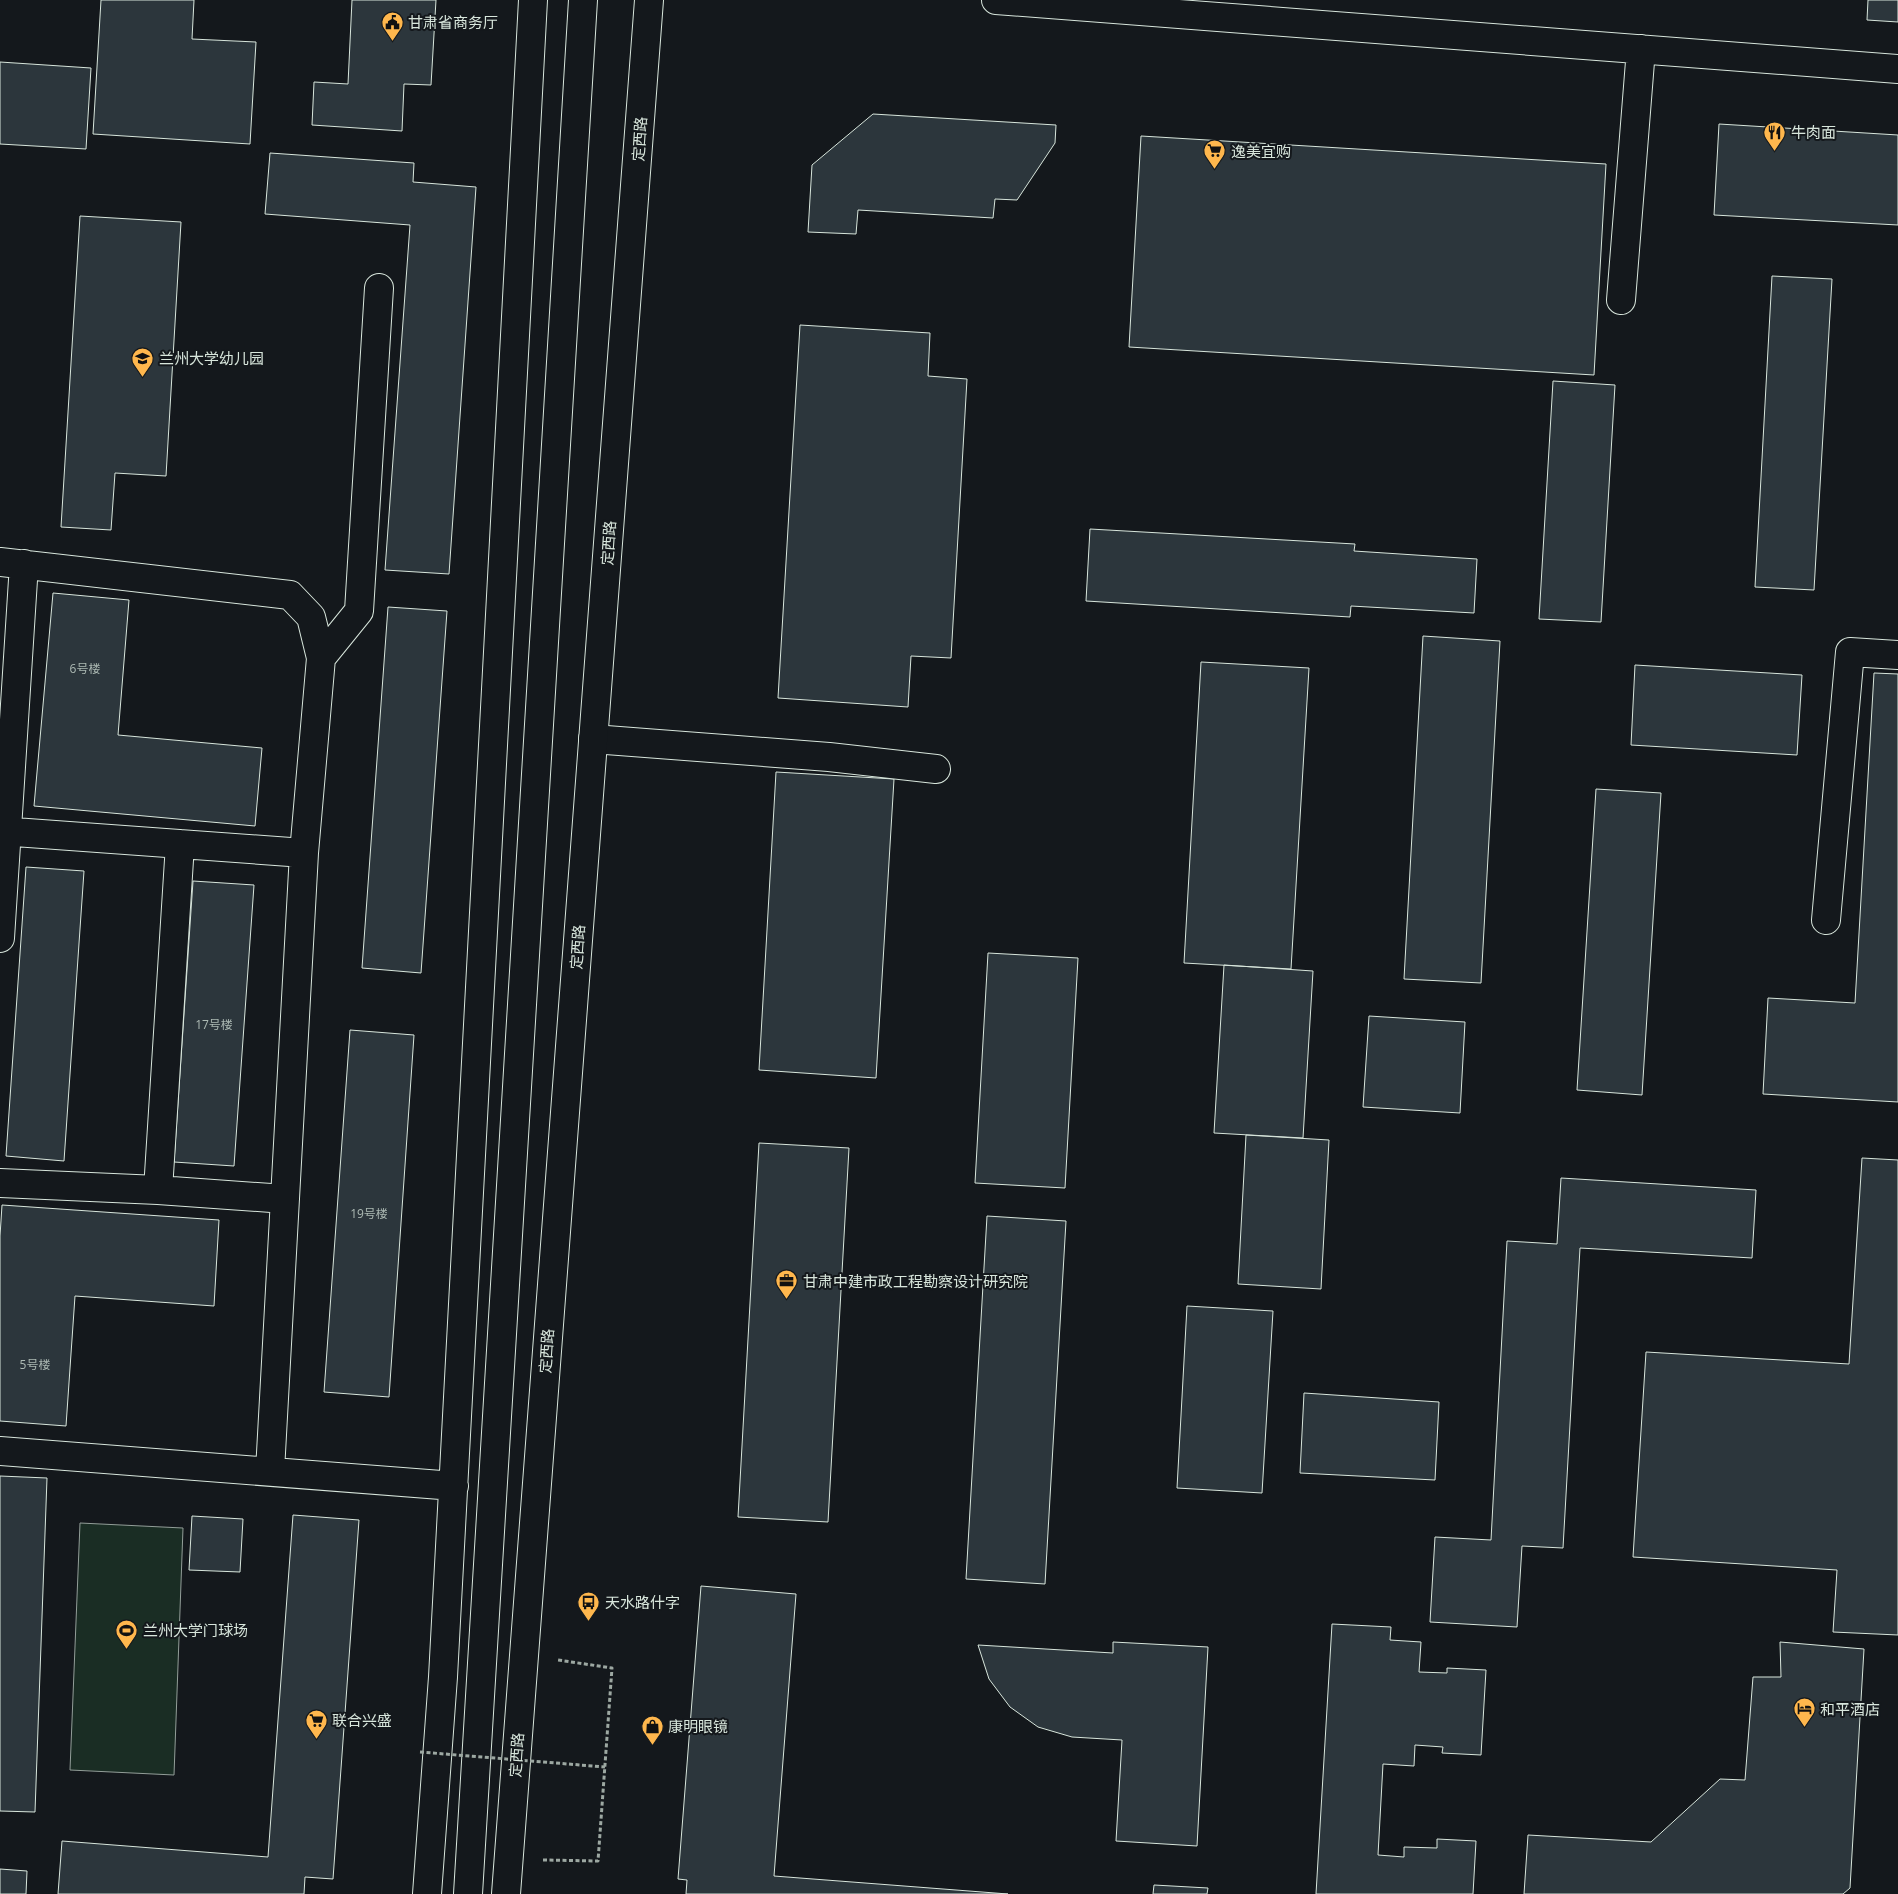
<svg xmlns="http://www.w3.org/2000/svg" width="1898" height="1894" font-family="'Open Sans','Noto Sans SC',sans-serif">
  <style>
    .green { fill: #1a2d24; stroke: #939e99 }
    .building { fill: #2c363c; stroke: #d8e6dc }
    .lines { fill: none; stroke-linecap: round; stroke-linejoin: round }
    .minor-casing { stroke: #d8e6dc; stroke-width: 30 }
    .major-casing { stroke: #d8e6dc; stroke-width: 30 }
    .path { stroke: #9da8a2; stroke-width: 3; stroke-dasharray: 4 2.5; stroke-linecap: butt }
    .minor { stroke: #14181c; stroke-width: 28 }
    .major { stroke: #14181c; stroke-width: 28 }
    .path-bridge { stroke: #9da8a2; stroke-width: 3; stroke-dasharray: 4 2.5; stroke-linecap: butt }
    .labels { text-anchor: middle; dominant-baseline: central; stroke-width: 4; stroke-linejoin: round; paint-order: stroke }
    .number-label { font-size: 12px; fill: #adbab4 }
    .poi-label { font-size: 15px; fill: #d8e6dc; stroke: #14181c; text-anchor: start }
    .street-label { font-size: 15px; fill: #d8e6dc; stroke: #14181c }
  </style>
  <rect width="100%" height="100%" fill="#14181c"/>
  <path class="green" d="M80 1523 183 1528 174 1775 70 1770Z"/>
  <path class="building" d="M101 0H194L192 39 256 42 250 144 93 134Z
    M352 0H436L431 85 404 84 402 131 312 125 314 82 348 84Z
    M1868 0H1898V22L1867 20Z
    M0 62 91 68 86 149 0 144Z
    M873 114 1056 125 1055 143 1017 200 995 199 993 218 858 210 856 234 808 232 812 165Z
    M1719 124 1898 135V225L1714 215Z
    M1141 136 1606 164 1594 375 1129 347Z
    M270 153 414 163 413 182 476 187 449 574 385 570 410 225 265 214Z
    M80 216 181 222 166 476 115 473 111 530 61 527Z
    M1772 276 1832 279 1814 590 1755 587Z
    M800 325 930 333 928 376 967 379 951 658 911 656 908 707 778 698Z
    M1553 381 1615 385 1601 622 1539 619Z
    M1090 529 1355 544 1354 551 1477 559 1474 613 1351 606 1350 617 1086 601Z
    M53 593 129 600 118 735 262 748 255 826 34 806Z
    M388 607 447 611 421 973 362 968Z
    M1423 636 1500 641 1481 983 1404 979Z
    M1201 662 1309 668 1291 969 1184 963Z
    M1635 665 1802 675 1797 755 1631 745Z
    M1874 673 1898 674V1102L1763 1094 1768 998 1855 1003Z
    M776 772 894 779 876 1078 759 1070Z
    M1596 789 1661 793 1642 1095 1577 1090Z
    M26 867 84 871 64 1161 6 1156Z
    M193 881 254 885 234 1166 174 1162Z
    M988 953 1078 958 1065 1188 975 1183Z
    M1224 965 1313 971 1303 1138 1214 1133Z
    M1369 1016 1465 1022 1460 1113 1363 1107Z
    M350 1030 414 1035 389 1397 324 1392Z
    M1246 1135 1329 1140 1321 1289 1238 1284Z
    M759 1143 849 1148 828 1522 738 1517Z
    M1862 1158 1898 1160V1635L1833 1632 1837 1570 1633 1557 1646 1352 1849 1364Z
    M1561 1178 1756 1190 1752 1258 1580 1248 1563 1548 1522 1546 1517 1627 1430 1622 1435 1537 1491 1540 1507 1241 1557 1244Z
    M2 1205 219 1220 214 1306 75 1296 66 1426 0 1421V1236Z
    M987 1216 1066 1221 1045 1584 966 1579Z
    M1187 1306 1273 1311 1262 1493 1177 1488Z
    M1304 1393 1439 1402 1435 1480 1300 1473Z
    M0 1476 47 1478 35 1812 0 1811Z
    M293 1515 359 1520 333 1879 305 1877 304 1894H58L62 1841 268 1857Z
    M192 1516 243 1519 240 1572 189 1570Z
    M701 1586 796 1594 774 1876 1008 1894H686L687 1880 678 1879Z
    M1332 1624 1391 1627 1390 1640 1421 1642 1419 1672 1447 1673V1668L1486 1670 1481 1755 1442 1753 1443 1747 1415 1745 1414 1766 1383 1764 1378 1855 1404 1857V1847L1437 1848V1839L1476 1841 1473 1894H1316Z
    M1113 1642 1208 1647 1197 1846 1116 1841 1122 1740 1072 1737 1038 1727 1010 1707 989 1679 978 1645 1113 1653Z
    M1780 1642 1864 1649 1850 1888 1843 1894H1524L1528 1835 1651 1842 1720 1779 1745 1780 1753 1677H1781Z
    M0 1869 27 1871 26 1894H0Z
    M1154 1885 1208 1888 1207 1894H1153Z"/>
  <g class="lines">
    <defs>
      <path id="minor" d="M996 0 1898 69
        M1621 300 1641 49
        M0 562 290 595 311 617 321 658 304 853 270 1471
        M321 658 359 611 379 288
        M593 739 829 757 936 769
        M0 831 304 853
        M1826 920 1850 652 1898 655
        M0 938 24 564
        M0 1183 158 1190 285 1199
        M158 1190 180 844
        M0 1451 454 1486
        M427 1894 443 1677 533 0"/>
      <path id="major" d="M468 1894 583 0
        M506 1894 649 0"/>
    </defs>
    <use href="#minor" class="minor-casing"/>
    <use href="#major" class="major-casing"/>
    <path class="path" d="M543 1860 598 1861 612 1668 558 1660"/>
    <use href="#minor" class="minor"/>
    <use href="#major" class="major"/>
    <path class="path-bridge" d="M420 1752 605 1767"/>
  </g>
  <defs>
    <symbol id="civic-pin" viewBox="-11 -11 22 30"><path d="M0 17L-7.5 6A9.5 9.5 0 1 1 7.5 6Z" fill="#ffb74d" stroke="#14181c"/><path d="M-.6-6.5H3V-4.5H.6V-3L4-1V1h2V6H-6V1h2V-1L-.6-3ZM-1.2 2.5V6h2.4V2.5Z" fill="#111"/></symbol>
    <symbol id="restaurant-pin" viewBox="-11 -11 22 30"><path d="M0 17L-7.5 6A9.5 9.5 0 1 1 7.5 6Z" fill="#ffb74d" stroke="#14181c"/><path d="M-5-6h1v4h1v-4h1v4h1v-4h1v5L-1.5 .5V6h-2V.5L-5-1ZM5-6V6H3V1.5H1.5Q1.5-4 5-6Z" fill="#111"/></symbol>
    <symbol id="supermarket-pin" viewBox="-11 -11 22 30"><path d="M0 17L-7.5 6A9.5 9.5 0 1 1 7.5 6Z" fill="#ffb74d" stroke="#14181c"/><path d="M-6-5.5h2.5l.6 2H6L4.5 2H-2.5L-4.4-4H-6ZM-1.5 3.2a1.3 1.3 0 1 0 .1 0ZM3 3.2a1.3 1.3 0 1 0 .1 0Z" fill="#111"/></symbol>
    <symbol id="school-pin" viewBox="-11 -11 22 30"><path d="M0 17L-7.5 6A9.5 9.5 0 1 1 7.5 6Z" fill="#ffb74d" stroke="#14181c"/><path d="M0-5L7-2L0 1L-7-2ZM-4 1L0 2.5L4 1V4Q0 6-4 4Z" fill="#111"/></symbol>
    <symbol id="office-pin" viewBox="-11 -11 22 30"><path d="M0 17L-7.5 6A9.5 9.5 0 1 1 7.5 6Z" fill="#ffb74d" stroke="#14181c"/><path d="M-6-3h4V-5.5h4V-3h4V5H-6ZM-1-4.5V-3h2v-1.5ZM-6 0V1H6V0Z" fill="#111"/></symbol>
    <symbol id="bus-pin" viewBox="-11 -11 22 30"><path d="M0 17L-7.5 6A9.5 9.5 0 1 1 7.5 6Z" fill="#ffb74d" stroke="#14181c"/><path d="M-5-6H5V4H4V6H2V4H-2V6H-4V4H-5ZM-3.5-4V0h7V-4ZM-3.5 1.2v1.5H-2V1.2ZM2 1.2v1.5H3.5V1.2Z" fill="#111"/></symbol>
    <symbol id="stadium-pin" viewBox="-11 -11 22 30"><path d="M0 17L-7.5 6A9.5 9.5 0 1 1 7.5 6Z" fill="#ffb74d" stroke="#14181c"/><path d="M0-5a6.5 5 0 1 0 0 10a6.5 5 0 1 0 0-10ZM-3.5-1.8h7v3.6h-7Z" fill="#111"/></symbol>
    <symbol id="hotel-pin" viewBox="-11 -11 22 30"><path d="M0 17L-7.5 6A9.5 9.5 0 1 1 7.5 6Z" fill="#ffb74d" stroke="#14181c"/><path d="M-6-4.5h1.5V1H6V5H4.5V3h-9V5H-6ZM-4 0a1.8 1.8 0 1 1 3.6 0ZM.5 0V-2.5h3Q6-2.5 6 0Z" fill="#111"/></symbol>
    <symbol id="shop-pin" viewBox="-11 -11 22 30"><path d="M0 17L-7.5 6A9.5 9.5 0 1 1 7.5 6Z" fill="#ffb74d" stroke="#14181c"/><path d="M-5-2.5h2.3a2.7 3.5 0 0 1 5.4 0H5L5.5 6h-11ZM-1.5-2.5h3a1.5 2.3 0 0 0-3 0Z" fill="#111"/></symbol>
  </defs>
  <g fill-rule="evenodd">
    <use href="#civic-pin" x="380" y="10" width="25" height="34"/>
    <use href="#restaurant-pin" x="1762" y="120" width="25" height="34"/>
    <use href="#supermarket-pin" x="1202" y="138" width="25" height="34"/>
    <use href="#school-pin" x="130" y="346" width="25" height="34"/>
    <use href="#office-pin" x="774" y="1268" width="25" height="34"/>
    <use href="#bus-pin" x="576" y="1590" width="25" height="34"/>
    <use href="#stadium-pin" x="114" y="1618" width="25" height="34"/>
    <use href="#hotel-pin" x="1792" y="1696" width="25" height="34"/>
    <use href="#supermarket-pin" x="304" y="1708" width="25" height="34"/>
    <use href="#shop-pin" x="640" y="1714" width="25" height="34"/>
  </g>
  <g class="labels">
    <g class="number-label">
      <text x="85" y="668">6号楼</text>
      <text x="214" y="1024">17号楼</text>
      <text x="369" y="1213">19号楼</text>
      <text x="35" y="1364">5号楼</text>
    </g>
    <g class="poi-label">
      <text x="408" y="22">甘肃省商务厅</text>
      <text x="1791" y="132">牛肉面</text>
      <text x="1231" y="151">逸美宜购</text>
      <text x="159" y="358">兰州大学幼儿园</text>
      <text x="803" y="1281">甘肃中建市政工程勘察设计研究院</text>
      <text x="605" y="1602">天水路什字</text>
      <text x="143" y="1630">兰州大学门球场</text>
      <text x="1820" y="1709">和平酒店</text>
      <text x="332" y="1720">联合兴盛</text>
      <text x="668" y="1726">康明眼镜</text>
    </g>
    <g class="street-label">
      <text transform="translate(639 139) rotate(-86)">定西路</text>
      <text transform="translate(608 543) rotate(-86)">定西路</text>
      <text transform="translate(577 947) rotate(-86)">定西路</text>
      <text transform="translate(546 1351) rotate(-86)">定西路</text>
      <text transform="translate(516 1755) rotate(-86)">定西路</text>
    </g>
  </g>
</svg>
